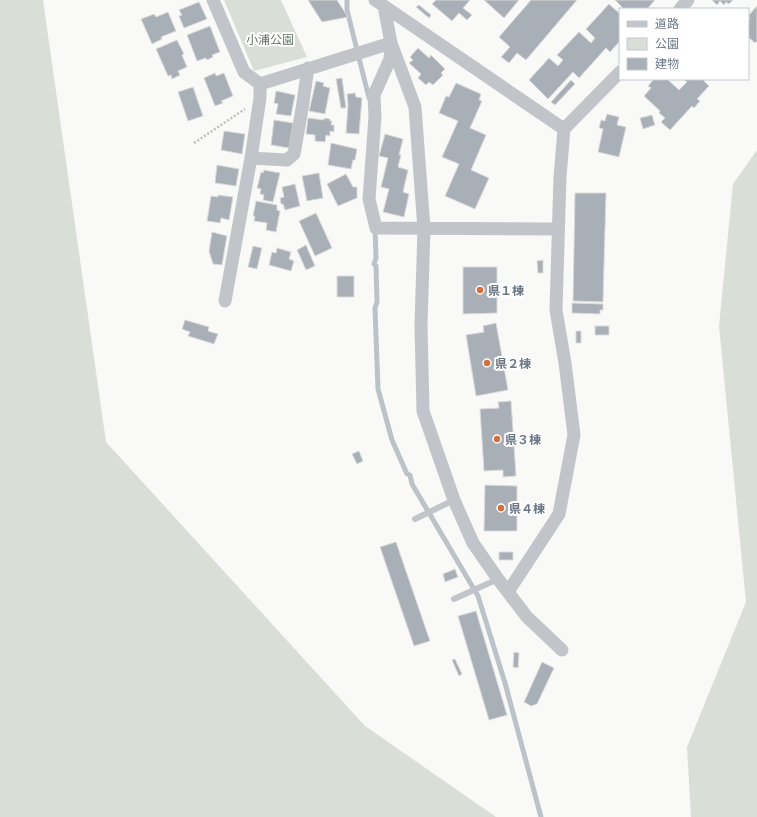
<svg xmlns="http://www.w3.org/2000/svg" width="757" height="817" font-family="Manrope,'Noto Sans JP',sans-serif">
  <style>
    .green { fill: #d9ded7 }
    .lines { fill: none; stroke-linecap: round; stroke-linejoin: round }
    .stream { stroke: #bbc3c9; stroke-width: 5 }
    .building { fill: #a9afb6; stroke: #dbdbda }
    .path { stroke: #bcbec1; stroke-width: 2.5; stroke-dasharray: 2 2; stroke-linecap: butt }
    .service { stroke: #c1c5c9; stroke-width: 6 }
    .minor { stroke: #c1c5c9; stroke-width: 13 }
    .poi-dot { fill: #d5703c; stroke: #fff; stroke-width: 1.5 }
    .labels { text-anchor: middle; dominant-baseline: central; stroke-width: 4; stroke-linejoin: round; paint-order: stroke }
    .park-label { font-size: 12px; fill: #667866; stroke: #fff }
    .poi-label { font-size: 12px; font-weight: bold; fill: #6b7786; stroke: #fff; text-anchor: start }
  </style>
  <rect width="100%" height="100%" fill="#f9f9f8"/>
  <path class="green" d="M0 0H43L106 442 365 726 496 817H0Z
    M224 0H281L307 57 254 71Z
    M757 150V817H691L687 747 746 602 719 326 733 184Z"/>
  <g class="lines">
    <path class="stream" d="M347 0V10L369 98
      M375 228 376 258 374 264 376 266 377 302 375 308 378 389 392 440 407 474 410 475 412 484 478 596 505 683 541 817"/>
  </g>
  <path class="building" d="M308 0H337L348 17 322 22Z
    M436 0H470L463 8 472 15 467 20 459 13 452 21 432 4Z
    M484 0H519L504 18Z
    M531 0H577L526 60 517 53 509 63 501 57 510 47 499 37Z
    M615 0H655L647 9H624Z
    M712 0H733L729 4 726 2 724 5 720 1 717 5Z
    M199 2 207 19 184 28 179 16 182 15 179 10Z
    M609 4 620 14V41L610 52 606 48 579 78 573 72 548 99 529 80 549 58 558 66 563 60 557 55 579 32 591 43 595 38 586 29Z
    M419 5 431 15 429 18 416 7Z
    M757 6V41L755 43 748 37V21L750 18 748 16Z
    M168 12 176 31 161 37 162 39 152 44 141 19 154 14 156 17Z
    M210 26 220 52 212 55 213 57 207 60 206 58 197 61 187 35Z
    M177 40 184 54 182 55 187 67 178 71 180 75 172 79 171 75 168 76 156 49Z
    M418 48 429 58 431 55 445 69 441 73 443 75 433 85 429 82 426 85 418 78 421 74 409 63 413 60 410 57Z
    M215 73 216 76 224 73 233 96 221 101 223 103 215 106 204 78Z
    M342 78 346 108H341L336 79Z
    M654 79H667L679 90 687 82 683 79H702L709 86 697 99 700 101 694 108 692 106 670 130 661 122 665 118 659 113 660 111 644 96 651 88 648 86Z
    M571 80 575 84 555 105 551 102Z
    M316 81 324 83 323 86 330 88 325 114 309 111Z
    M456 83 481 94 479 100 482 101 470 128 486 135 471 170 489 178 475 209 445 196 459 164 442 157 458 121 439 113 446 96 449 97Z
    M193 87 203 116 188 121 178 92Z
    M276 91 295 95 291 116 276 114 278 104 274 103Z
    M355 93 356 97 362 98 359 134 346 133 348 105 347 94Z
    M607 114 619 117 617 125 626 127 619 157 598 152 603 129 599 128 601 120 605 121Z
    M652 115 655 125 643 129 640 118Z
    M308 118 324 120V118L330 119V121H332L331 125H334V132L330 131V136L326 135 325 142 315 141V135L306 134Z
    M274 120 293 123 289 148 271 145Z
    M224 131 245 134 242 154 221 150Z
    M385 134 403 139 399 155H401L398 167 408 170 403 192 409 194 404 217 383 212 389 189 381 187 388 158 379 156Z
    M331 143 357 149 355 160H353L351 169 328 165Z
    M217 165 239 169 236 186 215 183Z
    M264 170 280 173 273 202 263 200 264 195 260 194 261 189 257 188 261 172 263 173Z
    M319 173 323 198 307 201 302 176Z
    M346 174 353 187H357V198L338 206 327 184Z
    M295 184 300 206 285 210 283 204H281L280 198 284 197 282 187Z
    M575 193H606L603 302 573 301Z
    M218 195 233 197 229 220 221 218 220 223 207 221 211 196 218 197Z
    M256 201 277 205V210L280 211 276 232 266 230 267 223 254 221 255 216H253Z
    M316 213 332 248 315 256 299 221Z
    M212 232 227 236 222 265 213 264 209 251Z
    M306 245 315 266 306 270 297 250Z
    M253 246 262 248 257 269 248 267Z
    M277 248 291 252 289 259 294 261 291 271 269 265 272 252 276 253Z
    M543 260V273H538L537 261Z
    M463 267H497V313L463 314Z
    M337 276H354V297H337Z
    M572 303 603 304V310H600V314L572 313Z
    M185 320 209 327 208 331 218 334 214 344 188 336 190 332 182 329Z
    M496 323 508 390 476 396 466 335 484 332 483 326Z
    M595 326H609V335H595Z
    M576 331H581V343H576Z
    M511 401 516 476 503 477V470L484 471 480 409 499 408 498 402Z
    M359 451 363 461 357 464 352 454Z
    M485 485 517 486V531H484Z
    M396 542 430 641 414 646 380 547Z
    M499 552H513V560H499Z
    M455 569 458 577 445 582 443 574Z
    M476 611 507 715 489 720 458 616Z
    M514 652 519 653 518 668 513 667Z
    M455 659 462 674 459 676 452 660Z
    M542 662 554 668 537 704 531 706 524 702Z"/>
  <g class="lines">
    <path class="path" d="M194 143 245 109"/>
    <path class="service" d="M415 519 454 500
      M454 599 498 579"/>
    <path class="minor" d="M213 0 244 72 260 84 391 43
      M375 0 564 129
      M384 6 391 43 415 107 424 229 421 325 423 411 454 500 473 543 498 579 527 617 562 650
      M680 9 688 0
      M391 44 390 59 374 95 375 117 369 199 376 228 557 229
      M251 158 287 160 294 154 302 109 308 68
      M225 301 251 158 260 98V84
      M508 592 559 514 574 435 565 363 556 310 560 177 564 129 620 72"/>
  </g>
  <g class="poi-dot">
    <circle cx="480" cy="290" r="4"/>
    <circle cx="487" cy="363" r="4"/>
    <circle cx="497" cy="439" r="4"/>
    <circle cx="501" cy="508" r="4"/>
  </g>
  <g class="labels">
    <g class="park-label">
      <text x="270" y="39">小浦公園</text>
    </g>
    <g class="poi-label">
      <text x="488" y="290">県１棟</text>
      <text x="495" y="363">県２棟</text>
      <text x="505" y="439">県３棟</text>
      <text x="509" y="508">県４棟</text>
    </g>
  </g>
  <rect x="619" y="8" width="130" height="72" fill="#ffffff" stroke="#c4c9cf"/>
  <rect x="627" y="21" width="20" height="6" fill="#c1c5c9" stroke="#c4c9cf"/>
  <text x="655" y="28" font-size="12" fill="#6b7786">道路</text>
  <rect x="627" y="38" width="20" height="12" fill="#d9ded7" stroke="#c4c9cf"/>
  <text x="655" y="48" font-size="12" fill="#6b7786">公園</text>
  <rect x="627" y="58" width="20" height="12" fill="#a9afb6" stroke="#c4c9cf"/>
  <text x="655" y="68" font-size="12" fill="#6b7786">建物</text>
</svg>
